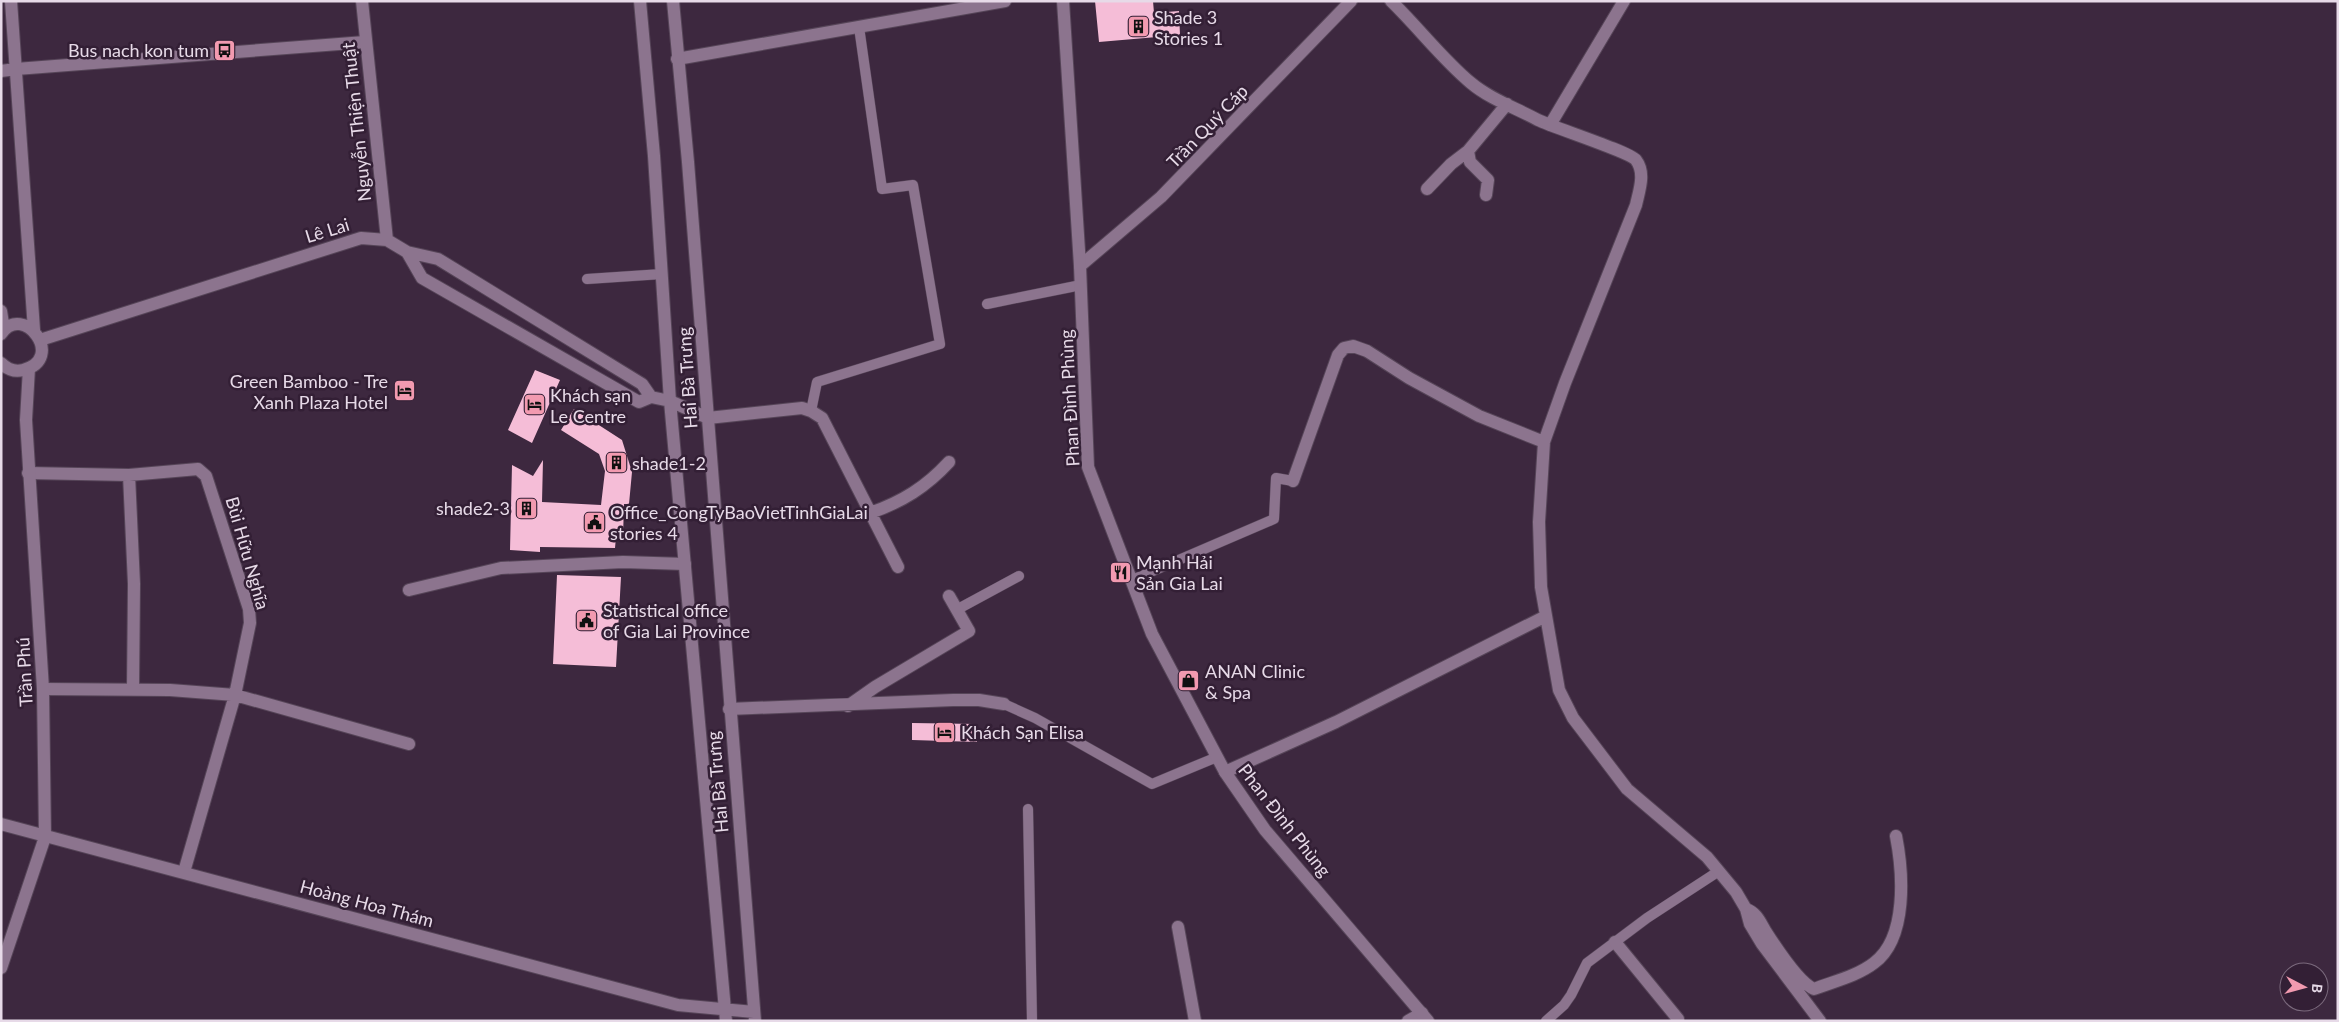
<svg xmlns="http://www.w3.org/2000/svg" width="2339" height="1022" font-family="Lato,sans-serif">
  <style>
    .building { fill: #f5bdd7 }
    .lines { fill: none; stroke-linecap: round; stroke-linejoin: round }
    .lane-casing { stroke: #564558; stroke-width: 11 }
    .street-casing { stroke: #564558; stroke-width: 14 }
    .secondary-casing { stroke: #564558; stroke-width: 14 }
    .lane { stroke: #8c748e; stroke-width: 10 }
    .street { stroke: #8c748e; stroke-width: 12 }
    .secondary { stroke: #8c748e; stroke-width: 12 }
    .labels { text-anchor: middle; dominant-baseline: central; stroke-width: 5; stroke-linejoin: round; paint-order: stroke }
    .poi-label { font-size: 18px; fill: #e7dae8; stroke: #331f35; text-anchor: start }
    .street-label { font-size: 18px; fill: #e7dae8; stroke: #331f35 }
  </style>
  <rect width="100%" height="100%" fill="#3d283f"/>
  <path class="building" d="M1095 1H1153L1154 13 1179 11 1180 35 1099 42Z
    M535 370 560 380 532 443 508 430Z
    M574 409 622 440 632 472 629 504H624L623 537H616L615 548 540 547V552L510 550 512 465 533 476 543 460 542 502 601 505 605 471 599 454 561 430Z
    M557 575 621 577 616 667 553 664Z
    M912 723 977 724V742L912 740Z"/>
  <g class="lines">
    <defs>
      <path id="lane" d="M587 279 662 274
        M987 304 1081 285
        M811 411 817 382 940 344 913 185 882 189 859 27
        M1132 580 1274 519 1276 478 1293 481
        M958 609 1019 576
        M1004 704 1035 718 1152 784 1217 757
        M1028 809 1032 1021
        M1546 1021 1564 1005 1571 995 1587 963 1647 918 1719 871"/>
      <path id="street" d="M1391 1C1418 27 1443 60 1471 83 1490 99 1516 108 1538 120 1555 128 1630 152 1636 160 1646 173 1639 191 1636 205L1565 383 1544 442 1539 522 1541 587 1559 690 1573 718 1627 789 1707 857 1736 892 1746 909 1750 924 1762 944 1820 1021
        M677 59 1005 1
        M16 69 365 42
        M1550 125 1624 1
        M1427 189 1451 164 1468 151
        M1486 195 1488 180 1470 162 1468 151 1507 104
        M1080 266 1161 197 1351 1
        M708 418 802 408 811 411 822 418 898 567
        M28 473 129 475 198 469 206 476 249 609 250 623 235 695 184 872
        M129 475 134 584 133 689
        M1293 481 1338 355 1344 348 1353 346 1367 351 1409 378 1479 416 1544 442
        M870 513C902 502 926 487 949 462
        M409 590 501 568 623 562 685 564
        M43 689 170 690 235 695 409 744
        M848 706 875 687 969 631 949 596
        M729 709 953 700H979L1004 704
        M1225 772 1336 722 1546 616
        M1746 909C1757 913 1760 922 1766 932 1775 946 1799 983 1814 989 1835 981 1857 976 1874 963 1908 938 1903 872 1896 836
        M1178 927 1195 1021
        M1615 942 1678 1019
        M1408 1021 1422 1013"/>
      <path id="secondary" d="M11 1 34 330
        M362 1 387 240
        M640 1 654 156 670 401 726 1021
        M673 1 688 162 755 1021
        M1063 1 1080 266 1088 467 1152 634 1225 772 1265 830 1428 1021
        M1 71 16 69
        M407 252 422 278 639 402 651 397 670 401 708 418
        M1 311 4 330
        M1 334C23 301 67 359 23 370 15 372 7 369 1 363
        M40 340 361 238 387 240 407 252 438 259 642 384 651 397
        M1 824 678 1005 754 1012
        M1 968 45 837 43 689 26 420 29 368"/>
    </defs>
    <use href="#lane" class="lane-casing"/>
    <use href="#street" class="street-casing"/>
    <use href="#secondary" class="secondary-casing"/>
    <use href="#lane" class="lane"/>
    <use href="#street" class="street"/>
    <use href="#secondary" class="secondary"/>
  </g>
  <defs>
    <symbol id="building-square" viewBox="-11 -11 22 22"><rect x="-9" y="-9" width="18" height="18" rx="4" fill="#f29ab0" stroke="#331f35"/><path d="M-4-6H4V6H1V3H-1V6H-4ZM-2.5-4.3h1.7v1.8h-1.7ZM.8-4.3h1.7v1.8H.8ZM-2.5-1h1.7V.8h-1.7ZM.8-1h1.7V.8H.8Z" fill="#111"/></symbol>
    <symbol id="bus-square" viewBox="-11 -11 22 22"><rect x="-9" y="-9" width="18" height="18" rx="4" fill="#f29ab0" stroke="#331f35"/><path d="M-5-6H5V4H4V6H2V4H-2V6H-4V4H-5ZM-3.5-4V0h7V-4ZM-3.5 1.2v1.5H-2V1.2ZM2 1.2v1.5H3.5V1.2Z" fill="#111"/></symbol>
    <symbol id="hotel-square" viewBox="-11 -11 22 22"><rect x="-9" y="-9" width="18" height="18" rx="4" fill="#f29ab0" stroke="#331f35"/><path d="M-6-4.5h1.5V1H6V5H4.5V3h-9V5H-6ZM-4 0a1.8 1.8 0 1 1 3.6 0ZM.5 0V-2.5h3Q6-2.5 6 0Z" fill="#111"/></symbol>
    <symbol id="civic-square" viewBox="-11 -11 22 22"><rect x="-9" y="-9" width="18" height="18" rx="4" fill="#f29ab0" stroke="#331f35"/><path d="M-.6-6.5H3V-4.5H.6V-3L4-1V1h2V6H-6V1h2V-1L-.6-3ZM-1.2 2.5V6h2.4V2.5Z" fill="#111"/></symbol>
    <symbol id="restaurant-square" viewBox="-11 -11 22 22"><rect x="-9" y="-9" width="18" height="18" rx="4" fill="#f29ab0" stroke="#331f35"/><path d="M-5-6h1v4h1v-4h1v4h1v-4h1v5L-1.5 .5V6h-2V.5L-5-1ZM5-6V6H3V1.5H1.5Q1.5-4 5-6Z" fill="#111"/></symbol>
    <symbol id="shop-square" viewBox="-11 -11 22 22"><rect x="-9" y="-9" width="18" height="18" rx="4" fill="#f29ab0" stroke="#331f35"/><path d="M-5-2.5h2.3a2.7 3.5 0 0 1 5.4 0H5L5.5 6h-11ZM-1.5-2.5h3a1.5 2.3 0 0 0-3 0Z" fill="#111"/></symbol>
  </defs>
  <g fill-rule="evenodd">
    <use href="#building-square" x="1126" y="14" width="25" height="25"/>
    <use href="#bus-square" x="212" y="38" width="25" height="25"/>
    <use href="#hotel-square" x="392" y="378" width="25" height="25"/>
    <use href="#hotel-square" x="522" y="392" width="25" height="25"/>
    <use href="#building-square" x="604" y="450" width="25" height="25"/>
    <use href="#building-square" x="514" y="496" width="25" height="25"/>
    <use href="#civic-square" x="582" y="510" width="25" height="25"/>
    <use href="#restaurant-square" x="1108" y="560" width="25" height="25"/>
    <use href="#civic-square" x="574" y="608" width="25" height="25"/>
    <use href="#shop-square" x="1176" y="668" width="25" height="25"/>
    <use href="#hotel-square" x="932" y="720" width="25" height="25"/>
  </g>
  <g class="labels">
    <g class="poi-label">
      <text x="1154" y="17">Shade 3<tspan x="1154" dy="21">Stories 1</tspan></text>
      <text x="209" y="50" text-anchor="end">Bus nach kon tum</text>
      <text x="388" y="381" text-anchor="end">Green Bamboo - Tre<tspan x="388" dy="21">Xanh Plaza Hotel</tspan></text>
      <text x="550" y="395">Khách sạn<tspan x="550" dy="21">Le Centre</tspan></text>
      <text x="632" y="463">shade1-2</text>
      <text x="510" y="508" text-anchor="end">shade2-3</text>
      <text x="610" y="512">Office_CongTyBaoVietTinhGiaLai<tspan x="610" dy="21">stories 4</tspan></text>
      <text x="1136" y="562">Mạnh Hải<tspan x="1136" dy="21">Sản Gia Lai</tspan></text>
      <text x="603" y="610">Statistical office<tspan x="603" dy="21">of Gia Lai Province</tspan></text>
      <text x="1205" y="671">ANAN Clinic<tspan x="1205" dy="21">&amp; Spa</tspan></text>
      <text x="961" y="732">Khách Sạn Elisa</text>
    </g>
    <g class="street-label">
      <text transform="translate(356 122) rotate(-96)">Nguyễn Thiện Thuật</text>
      <text transform="translate(1207 126) rotate(-46)">Trần Quý Cáp</text>
      <text transform="translate(327 230) rotate(-17)">Lê Lai</text>
      <text transform="translate(687 378) rotate(-94)">Hai Bà Trưng</text>
      <text transform="translate(1069 398) rotate(-93)">Phan Đình Phùng</text>
      <text transform="translate(248 553) rotate(74)">Bùi Hữu Nghĩa</text>
      <text transform="translate(24 672) rotate(-93)">Trần Phú</text>
      <text transform="translate(717 782) rotate(-95)">Hai Bà Trưng</text>
      <text transform="translate(1285 820) rotate(52)">Phan Đình Phùng</text>
      <text transform="translate(367 903) rotate(15)">Hoàng Hoa Thám</text>
    </g>
  </g>
  <rect width="2339" height="1022" fill="none" stroke="#e7dae8" stroke-width="5"/>
  <g transform="translate(2304 987) rotate(96)"><circle r="24" fill="#331f35" stroke="#7b6a7d"/>
  <path d="M0-4L9 19L0 12L-9 19Z" fill="#f29ab0"/>
  <text y="-8" font-size="14" font-weight="bold" text-anchor="middle" fill="#e7dae8">B</text>
  </g>
</svg>
